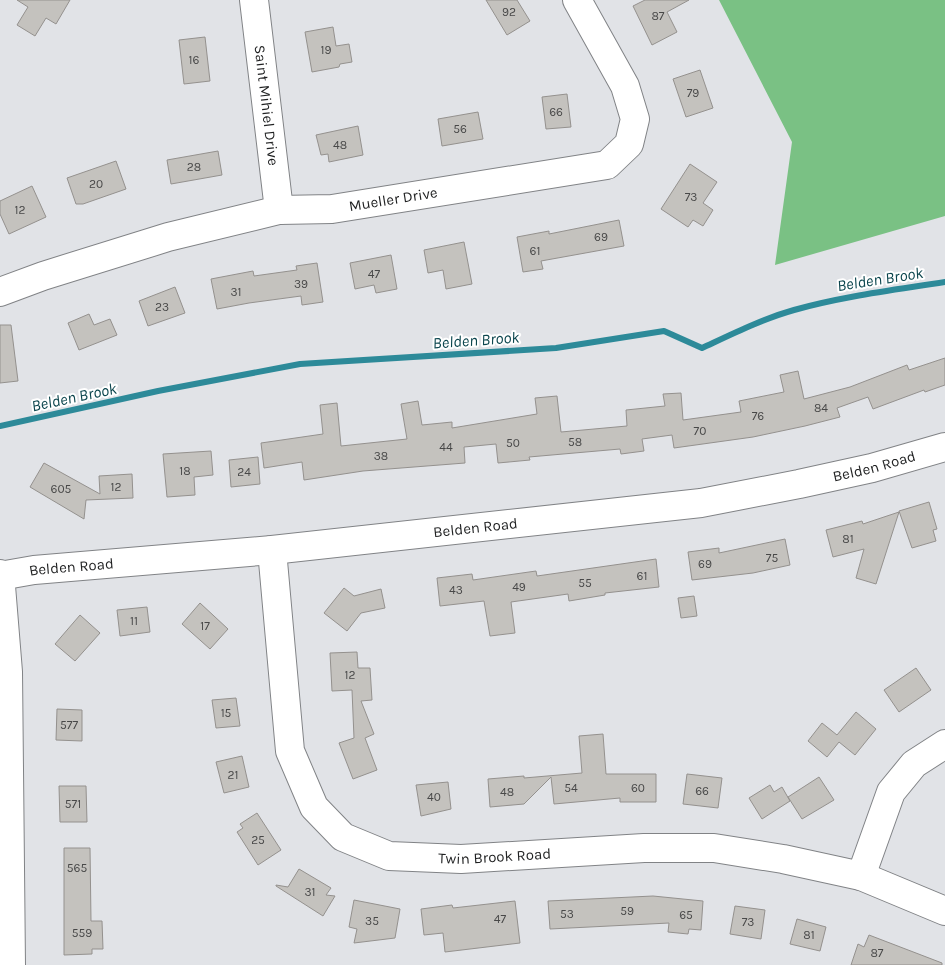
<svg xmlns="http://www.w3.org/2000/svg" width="945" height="965" font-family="Karla,sans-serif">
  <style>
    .forest { fill: #7ac184 }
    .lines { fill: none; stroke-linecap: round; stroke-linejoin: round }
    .stream { stroke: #2d8a99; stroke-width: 6 }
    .building { fill: #c4c2be; stroke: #94918e }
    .minor-casing { stroke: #818386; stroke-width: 30 }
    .major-casing { stroke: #818386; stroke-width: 30 }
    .minor { stroke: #fff; stroke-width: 28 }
    .major { stroke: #fff; stroke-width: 28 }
    .labels { text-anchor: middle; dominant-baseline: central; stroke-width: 4; stroke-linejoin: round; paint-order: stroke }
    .number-label { font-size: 12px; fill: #484848 }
    .street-label { font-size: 15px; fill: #1f2021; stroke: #fff }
    .water-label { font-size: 16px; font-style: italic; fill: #0b454d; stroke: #fff }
  </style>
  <rect width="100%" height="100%" fill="#e1e3e7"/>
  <path class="forest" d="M719 0H945V216L775 265 792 142Z"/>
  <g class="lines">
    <path class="stream" d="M0 426 158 391 300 364 556 348 664 331 702 348C732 334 762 319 794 310 844 296 895 290 945 282"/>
  </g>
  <path class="building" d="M17 0H70L56 24 46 18 35 36 17 25 28 7Z
    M486 0H517L530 21 507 35Z
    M645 0H689L667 12 677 32 652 45 633 6Z
    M333 27 336 46 349 44 352 62 340 64 339 67 312 72 305 32Z
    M205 37 210 81 184 84 179 40Z
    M700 70 713 108 686 117 673 79Z
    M567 94 571 127 546 129 542 97Z
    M478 112 483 139 442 146 438 119Z
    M358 126 363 155 329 162 328 154 321 155 316 135Z
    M218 151 222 175 171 184 167 160Z
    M116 161 126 189 83 204H76L67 178Z
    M690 164 717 182 703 203 713 210 703 226 693 220 688 227 661 209Z
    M32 186 46 217 9 234 0 214V201Z
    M619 220 624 246 541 261 543 269 523 272 517 237 549 231V234Z
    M464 242 472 284 446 289 443 270 428 273 424 250Z
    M391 255 397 289 376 293 374 285 355 289 350 263Z
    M317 263 323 302 302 305 301 296 249 303 217 309 211 279 253 271 254 276 297 270 296 266Z
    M175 287 185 313 148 326 139 301Z
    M89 314 94 325 110 319 117 335 79 350 68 323Z
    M0 325H11L18 381 0 383Z
    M945 358V385L925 392 924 390 873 409 868 397 837 408 840 417 805 426 753 437 674 448 672 435 642 439 644 451 621 454 620 449 529 457 530 460 498 463 496 444 464 447 465 463 363 471 304 480 302 462 264 468 261 443 323 434 320 405 337 403 341 446 407 439 401 404 418 401 422 425 452 422V428L537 414 535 398 557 396 561 432 627 426 626 410 665 406 663 394 681 393 683 420 741 412 739 401 784 392 780 375 798 371 804 399 850 387 907 365 909 370Z
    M211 451 213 475 194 477 195 495 167 497 163 454Z
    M258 457 260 484 231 487 229 460Z
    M44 463 100 494 99 476 132 474 133 498 86 500 84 519 30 487Z
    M929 502 937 529 933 530 936 541 912 548 899 511Z
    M899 512 876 584 856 578 864 549 833 557 826 530 862 521 863 524Z
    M785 539 790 565 753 573 692 580 688 552 719 548V553Z
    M656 559 659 587 605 593V595L569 601 568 594 511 602 515 633 490 636 484 601 440 606 437 578 472 574 473 580 536 571 537 576Z
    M344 588 354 596 381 589 385 608 361 613 347 631 324 613Z
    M694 596 697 616 681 618 678 598Z
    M200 603 228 629 210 649 182 624Z
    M147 607 150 632 120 636 117 610Z
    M80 615 100 633 75 661 55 644Z
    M357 652 358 668H370L372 700 361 701 374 734 365 738 377 770 353 779 339 743 354 738 352 690 332 691 330 653Z
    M916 668 931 690 899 712 884 690Z
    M236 698 240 726 216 728 212 700Z
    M57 709 82 710V741L56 740Z
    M856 712 876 729 855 755 839 742 827 757 808 741 822 723 837 735Z
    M603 734 606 774H656V802H620V798L554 804 551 777 524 804 490 807 488 779 524 776V778L582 773 579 736Z
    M242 756 249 787 224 793 216 762Z
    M687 774 722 778 718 808 683 804Z
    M819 777 834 800 802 819 788 797Z
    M448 782 451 809 421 816 416 785Z
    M770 785 774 792 782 787 790 801 762 819 749 798Z
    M59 786H86L87 822H60Z
    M257 813 281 850 258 865 237 832 243 828 240 824Z
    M64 848H90L91 921H102L103 949H92V954L64 955Z
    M299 869 331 888 326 895 335 896 323 916 276 886V885L288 887Z
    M653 896 703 901 701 930 689 929 688 934 668 932 669 923 550 929 548 901Z
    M354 900 400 909 395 938 354 943 357 929 349 927Z
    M515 901 520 943 445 952 443 933 424 935 421 909 452 905 453 908Z
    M735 906 765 910 761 939 730 934Z
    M797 919 826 927 820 951 790 944Z
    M869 935 942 963V965H851L858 944 864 947Z"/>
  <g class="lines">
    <defs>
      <g id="minor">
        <path id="s1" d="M254 0 279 210"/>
        <path id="s2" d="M0 292 43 276 168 237 279 210 332 209 607 165 629 144 635 119 625 86 577 0"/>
        <path id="s3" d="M272 550 290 751 314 807 343 837 389 856 461 859 644 848H714L783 859 861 876 945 911"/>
        <path id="s4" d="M0 576 34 570 272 550 701 503 799 484 872 468 945 447"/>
        <path d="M861 876 891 792 914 764 945 744"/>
      </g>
      <path id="major" d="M0 574 8 672 11 965"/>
    </defs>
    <use href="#minor" class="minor-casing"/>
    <use href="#major" class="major-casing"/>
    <use href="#minor" class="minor"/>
    <use href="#major" class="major"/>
  </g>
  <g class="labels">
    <g class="number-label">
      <text x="509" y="12">92</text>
      <text x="658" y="16">87</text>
      <text x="326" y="50">19</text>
      <text x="194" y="60">16</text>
      <text x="693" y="93">79</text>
      <text x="556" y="112">66</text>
      <text x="460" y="129">56</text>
      <text x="340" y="145">48</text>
      <text x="194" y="167">28</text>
      <text x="96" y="184">20</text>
      <text x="691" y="197">73</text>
      <text x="20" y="210">12</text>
      <text x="601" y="237">69</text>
      <text x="535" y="251">61</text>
      <text x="374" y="274">47</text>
      <text x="301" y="284">39</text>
      <text x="236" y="292">31</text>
      <text x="162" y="307">23</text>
      <text x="821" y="408">84</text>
      <text x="758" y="416">76</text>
      <text x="700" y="431">70</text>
      <text x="575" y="442">58</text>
      <text x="513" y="443">50</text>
      <text x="446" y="447">44</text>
      <text x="381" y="456">38</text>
      <text x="185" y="471">18</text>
      <text x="244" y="472">24</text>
      <text x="116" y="487">12</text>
      <text x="61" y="489">605</text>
      <text x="848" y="539">81</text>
      <text x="772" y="558">75</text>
      <text x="705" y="564">69</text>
      <text x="642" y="576">61</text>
      <text x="585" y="583">55</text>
      <text x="519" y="587">49</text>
      <text x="456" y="590">43</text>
      <text x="134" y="621">11</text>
      <text x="205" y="626">17</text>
      <text x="350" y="675">12</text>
      <text x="226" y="713">15</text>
      <text x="69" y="725">577</text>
      <text x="233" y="775">21</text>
      <text x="571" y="788">54</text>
      <text x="638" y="788">60</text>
      <text x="702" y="791">66</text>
      <text x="507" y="792">48</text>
      <text x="434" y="797">40</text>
      <text x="73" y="804">571</text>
      <text x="258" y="840">25</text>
      <text x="77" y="868">565</text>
      <text x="310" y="892">31</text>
      <text x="627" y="911">59</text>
      <text x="567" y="914">53</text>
      <text x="686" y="915">65</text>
      <text x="500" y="919">47</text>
      <text x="372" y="921">35</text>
      <text x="748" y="922">73</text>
      <text x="82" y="933">559</text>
      <text x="809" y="935">81</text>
      <text x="877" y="953">87</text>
    </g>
    <g class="street-label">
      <text stroke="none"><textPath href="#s1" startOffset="106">Saint Mihiel Drive</textPath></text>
      <text stroke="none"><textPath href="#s2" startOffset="406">Mueller Drive</textPath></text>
      <text stroke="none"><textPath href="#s4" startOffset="882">Belden Road</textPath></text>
      <text stroke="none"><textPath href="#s4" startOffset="478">Belden Road</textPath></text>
      <text stroke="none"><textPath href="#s4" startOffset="72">Belden Road</textPath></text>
      <text stroke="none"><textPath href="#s3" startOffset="460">Twin Brook Road</textPath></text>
    </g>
    <g class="water-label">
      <text transform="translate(880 279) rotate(-9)">Belden Brook</text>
      <text transform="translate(476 340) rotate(-4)">Belden Brook</text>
      <text transform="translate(74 397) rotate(-12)">Belden Brook</text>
    </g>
  </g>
</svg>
